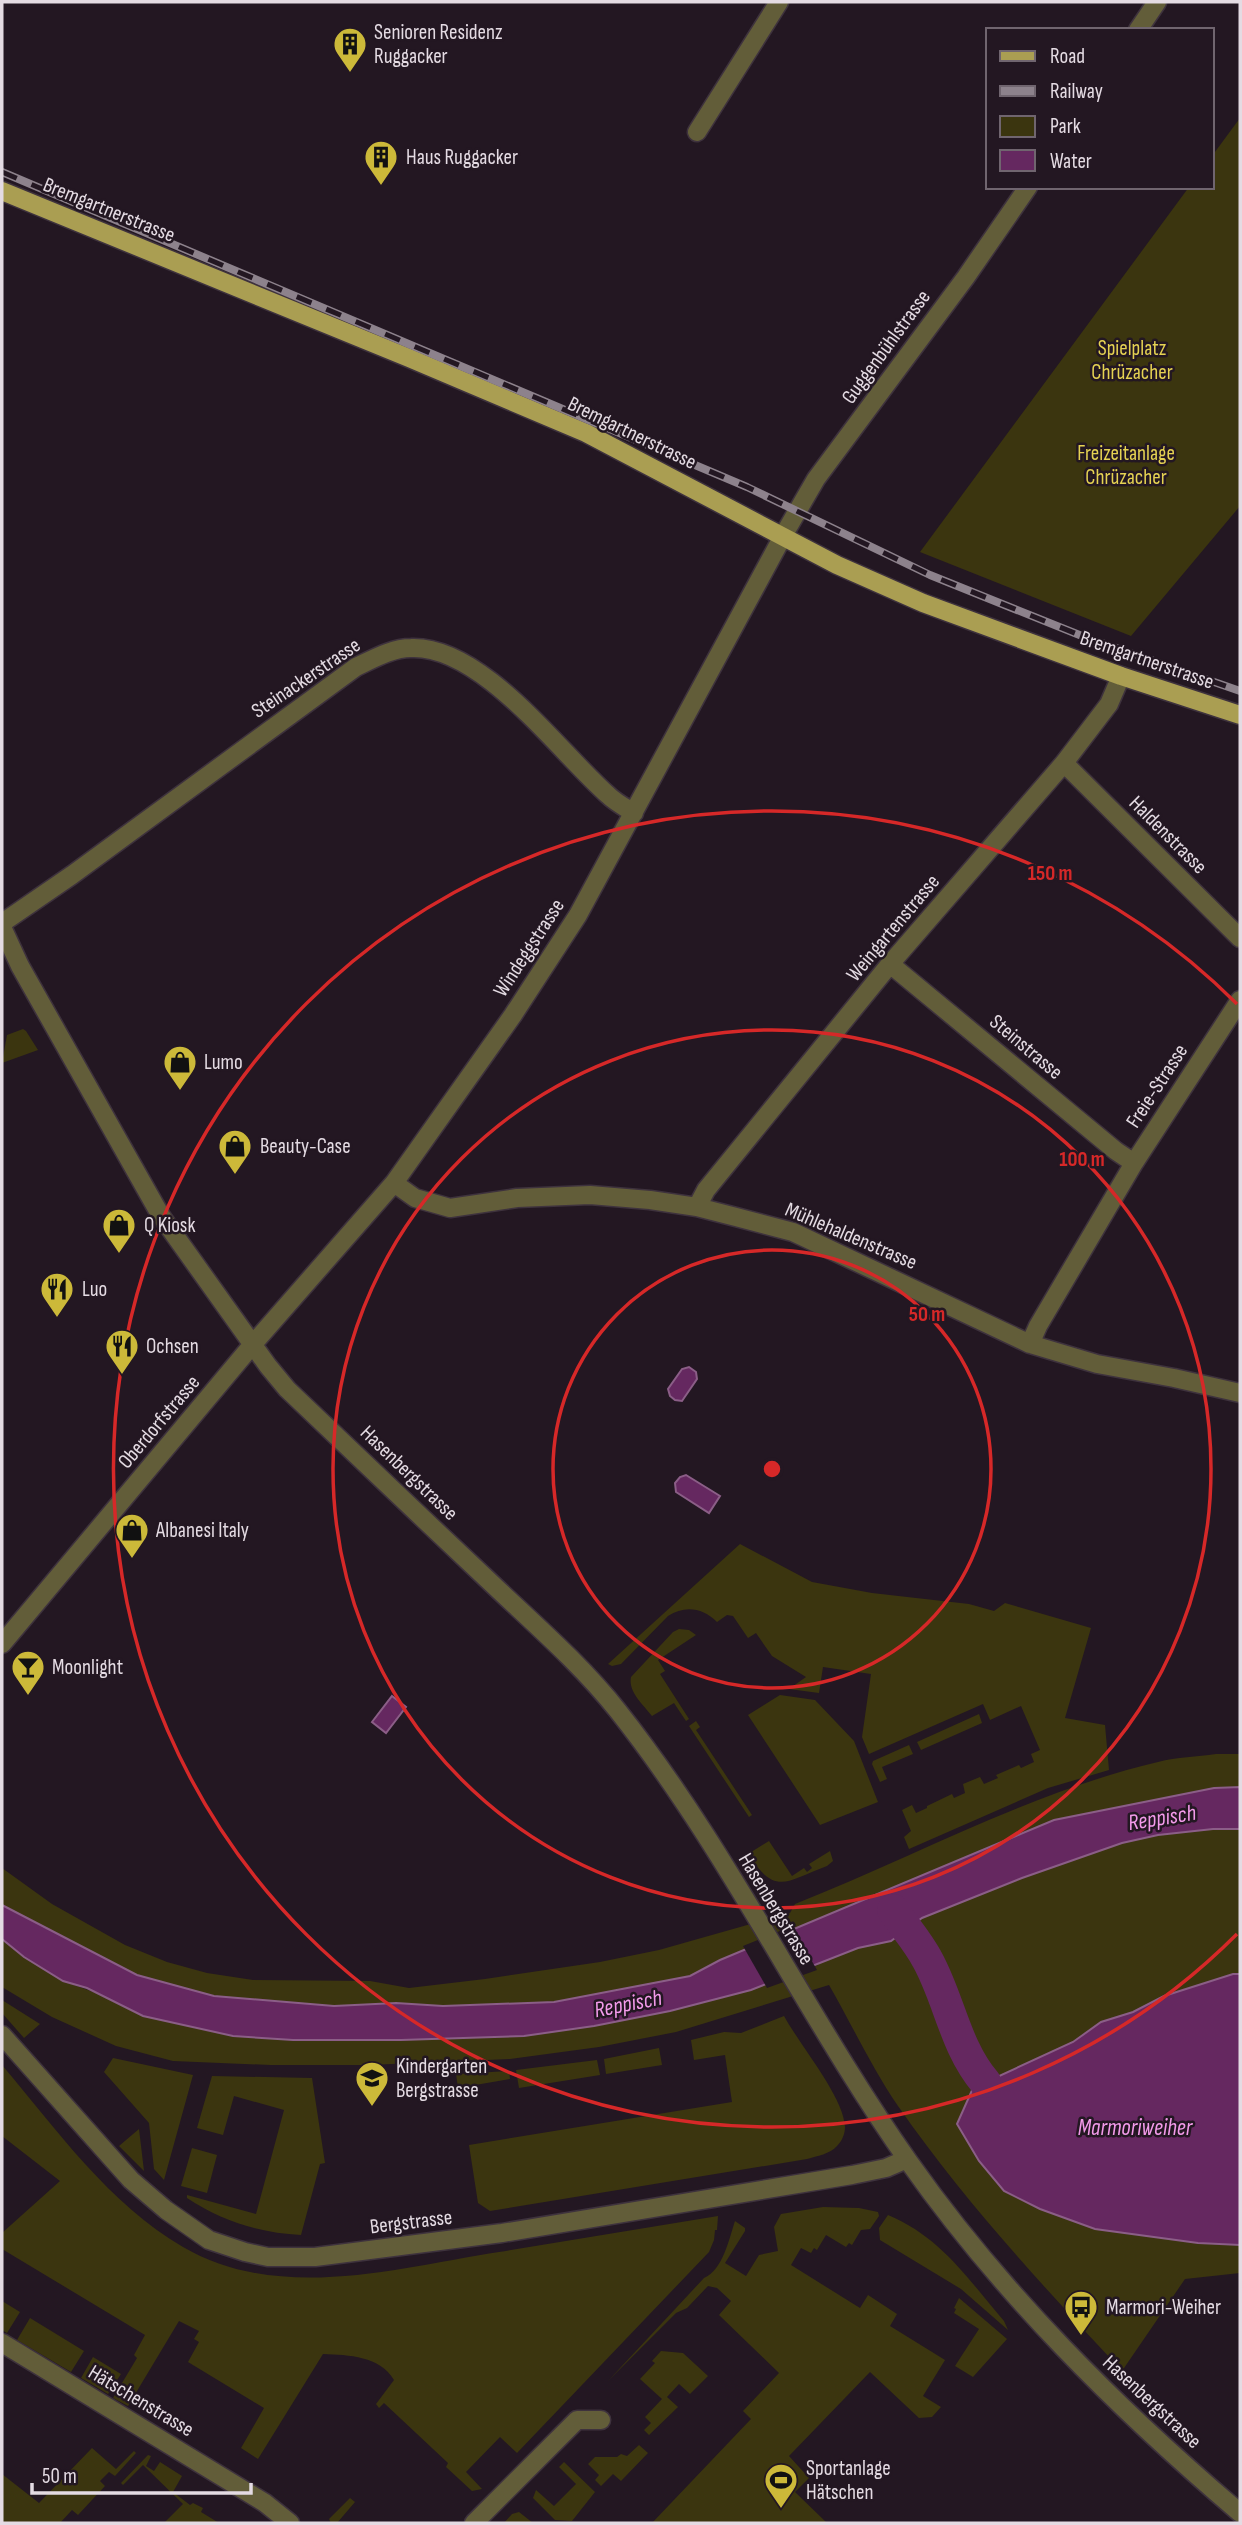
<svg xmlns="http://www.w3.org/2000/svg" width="1242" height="2525" font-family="'Sofia Sans Condensed',sans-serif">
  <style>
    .green { fill: #3b350f }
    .water { fill: #652860; stroke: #8b5e87; stroke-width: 2 }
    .pier { fill: #231722 }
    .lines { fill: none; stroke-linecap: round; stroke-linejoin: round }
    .canal { stroke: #652860; stroke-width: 32 }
    .minor-casing { stroke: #3e323d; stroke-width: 21 }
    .major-casing { stroke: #3e323d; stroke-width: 21 }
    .minor { stroke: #625d39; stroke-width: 18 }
    .major { stroke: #aa9e52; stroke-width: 18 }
    .rail-casing { stroke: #8d828c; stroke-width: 8 }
    .rail { stroke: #231722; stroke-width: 5; stroke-dasharray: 16; stroke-linecap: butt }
    .ring { fill: none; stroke: #d62828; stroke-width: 3.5 }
    .labels { text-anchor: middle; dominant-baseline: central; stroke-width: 5; stroke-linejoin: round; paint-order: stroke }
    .poi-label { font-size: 21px; fill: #e4dbe3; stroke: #231722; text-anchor: start }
    .street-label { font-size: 21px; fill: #e4dbe3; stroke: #231722 }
    .park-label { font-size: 21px; fill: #e5d252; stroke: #231722 }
    .water-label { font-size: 23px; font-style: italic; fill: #f39aea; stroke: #231722 }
    .centre { fill: #d62828; stroke: #231722; stroke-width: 3.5 }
    .ring-label { font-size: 21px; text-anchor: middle; font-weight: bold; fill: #d62828; stroke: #231722; stroke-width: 5; stroke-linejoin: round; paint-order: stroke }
  </style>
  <rect width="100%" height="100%" fill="#231722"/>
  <path class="green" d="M1240 118V506L1131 636 920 552 1189 187H1212V156Z
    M23 1029 26 1031 38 1050 2 1063 7 1035Z
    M740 1544 812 1582 872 1593 969 1604 994 1611 1005 1603 1091 1628 1065 1718 1105 1725 1109 1770 1048 1788 909 1849 904 1837 911 1831 902 1810 912 1805 916 1813 927 1808V1806L952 1794 954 1798 965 1793 963 1784 980 1777 984 1784 998 1778 996 1775 1019 1765 1021 1768 1034 1762 1031 1754 1040 1750 1021 1706 990 1720 983 1704 869 1754 862 1737 871 1674 823 1667 819 1693 789 1689 806 1677 772 1656 756 1633 748 1638 733 1616 727 1615 717 1622C703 1608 685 1605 668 1616L621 1664 612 1666 608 1664Z
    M679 1629 689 1630 696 1635 658 1660 665 1671 660 1674 689 1719 686 1721 674 1703 652 1716C643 1704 628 1692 631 1677L673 1632Z
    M780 1695 815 1700 854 1741 878 1802 820 1825 748 1715Z
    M979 1714 982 1723 921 1750 917 1742Z
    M696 1721 700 1727 696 1730 752 1815 749 1817 689 1726Z
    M909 1745 913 1754 882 1767 887 1779 880 1782 872 1764 873 1761Z
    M1216 1754H1240V2273L1185 2279 1122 2371C1043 2286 964 2201 898 2106 872 2068 852 2025 829 1985L676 2032 599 2047 510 2059 368 2065H271L173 2061 116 2046 52 2017 2 1987V1939L24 1957 63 1981 190 2027 233 2036 293 2040H401L523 2036 594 2026 670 2011 751 1990 818 1965 720 1960 690 1976 554 2002 443 2006 396 2003 334 2006 214 1996 137 1975 2 1905V1868L52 1904 125 1945 167 1962 207 1973 253 1980 370 1981 409 1988 485 1979 600 1962 659 1950 790 1913 795 1904C916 1856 1031 1792 1158 1762 1177 1757 1197 1757 1216 1754Z
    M769 1841 792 1876 804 1868 807 1872 812 1868 809 1864 830 1851 833 1861 827 1866C786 1881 776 1897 748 1854Z
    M2 2000 40 2024 24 2038 2 2013Z
    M784 2016C799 2044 844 2097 845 2127 845 2134 842 2141 837 2146 830 2154 817 2156 807 2159L490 2211 478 2203 469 2145 732 2102 725 2055 694 2060 691 2040 724 2032 741 2033Z
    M659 2048 662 2065 606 2074 604 2059Z
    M113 2058 193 2075 164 2180 154 2169 149 2123 104 2072Z
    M597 2060 600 2075 519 2088 516 2070Z
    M2 2065C57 2130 109 2204 183 2247 279 2303 397 2268 499 2252 572 2240 645 2228 718 2216L717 2230H715L714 2240 709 2252 517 2453 500 2437 466 2472 482 2489 472 2491 446 2467 448 2463 384 2403 379 2408 376 2404 394 2380C380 2356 349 2355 323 2354L258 2459 241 2448 264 2408 188 2362 199 2342 194 2339 199 2331 179 2321 128 2406 113 2398 137 2358 134 2355 145 2335 2 2249V2233L60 2181 2 2136Z
    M509 2071 510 2079 458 2088 456 2074Z
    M212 2076 312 2078 325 2163 320 2164 301 2235C259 2233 222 2221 187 2198V2195L256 2214 284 2110 234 2096 223 2135 197 2128Z
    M139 2129 144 2171 119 2146Z
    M192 2148 217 2155 207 2193 181 2186Z
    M823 2207 859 2208 878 2212 879 2216 870 2229 861 2230 852 2245 849 2243 846 2247 826 2235 817 2250 814 2248 811 2253 801 2248 791 2265 860 2308 868 2295 897 2314 890 2326 945 2360 923 2396 941 2407 932 2417 919 2418 870 2372 789 2456 809 2478 795 2492 827 2523H652L751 2419 743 2411 779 2373 719 2315 731 2301 717 2288 708 2286 687 2308 676 2313 608 2381 704 2278C723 2270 729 2239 735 2221L745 2228V2231L725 2263 746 2276 759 2255 778 2251 774 2227 781 2214Z
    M888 2215C942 2238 967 2278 1004 2321L1008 2330 961 2289 880 2240 879 2228Z
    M959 2298 1007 2339 973 2377 955 2366 979 2329 954 2313 956 2309 954 2308Z
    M2 2301 20 2312 7 2333 2 2330Z
    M30 2318 84 2351 71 2372 17 2340Z
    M661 2351 683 2353 708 2376 690 2394 679 2384 667 2397 678 2407 649 2435 644 2430 651 2423 645 2417 662 2399 640 2379 655 2363 652 2361Z
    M93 2357 121 2374 108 2394 81 2378Z
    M639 2445 648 2453 621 2481 613 2474 601 2486 595 2480 599 2475 588 2464 595 2457H617L621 2454 627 2456Z
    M92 2448 116 2469 134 2451 136 2453 115 2476 109 2472 100 2481 105 2486 78 2515 72 2510 60 2523H2V2474L39 2503Z
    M148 2455 151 2456 146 2466 154 2471 160 2462 182 2476 173 2492 190 2505 193 2503 203 2508 201 2512 219 2523H164L183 2504 143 2465 123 2485 121 2483Z
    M564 2462 595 2492 572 2521 555 2520 533 2498 536 2490 554 2506 576 2484 559 2467Z
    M350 2498 355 2502 337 2523H331L329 2519Z
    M519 2512 533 2523H504L512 2514Z"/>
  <path class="water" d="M689 1367 696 1372 697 1379 682 1401 675 1400 670 1396 668 1389 682 1369Z
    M686 1475 720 1496 709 1513 676 1492 675 1483 680 1477Z
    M392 1696 406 1707 386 1733 372 1722Z
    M1240 1787V1829H1213L1158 1835 1122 1843 1022 1878 922 1918 891 1941 858 1948 751 1990 670 2011 594 2026 524 2036 401 2040H293L233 2036 143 2016 87 1988 63 1981 24 1957 2 1939V1905L137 1975 214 1996 334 2006 396 2003 443 2006 554 2002 690 1976 720 1960 1054 1820 1214 1788Z
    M1233 1974H1240V2245L1198 2243 1095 2229 1040 2209 1004 2191 979 2161 957 2124 973 2088 1073 2042 1101 2022 1133 2012 1164 1996Z"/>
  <path class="pier" d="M792 1926 817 1970 767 1988 743 1946Z"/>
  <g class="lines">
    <path class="canal" d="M893 1910C904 1926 918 1942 927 1959 949 1998 955 2047 985 2082"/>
    <defs>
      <path id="minor" d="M1138 30 1157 2
        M697 132 779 2
        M1064 763 1240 938
        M2 923 72 875 356 667C373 659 392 648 411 648 482 645 559 752 608 795 615 802 626 808 634 813
        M2 927 20 966 161 1216 268 1366 287 1389C354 1453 420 1516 487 1579 532 1622 580 1663 618 1711 729 1851 806 2016 909 2162 1002 2294 1117 2408 1240 2513
        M890 964 1116 1151 1134 1163
        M394 1183 415 1198 450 1208 517 1198 590 1195 650 1200 697 1207 736 1217 793 1232 1030 1344 1097 1364 1174 1378 1240 1393
        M697 1207 706 1190 890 964 1064 763 1109 704 1121 676
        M1030 1344 1038 1326 1134 1163 1240 1000
        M2 1644 253 1344 394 1183 513 1015 578 915 783 536 816 479 966 277 1028 187
        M2 2035 131 2180 166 2210 209 2240 245 2252 268 2257H315L502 2233 852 2175 886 2168 907 2159
        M2 2343 265 2503 290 2523
        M474 2523 577 2420H601"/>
      <path id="major" d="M2 191 409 358 586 433 837 565 923 603 1121 676 1240 715"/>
    </defs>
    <use href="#minor" class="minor-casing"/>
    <use href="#major" class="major-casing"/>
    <use href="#minor" class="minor"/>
    <use href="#major" class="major"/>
    <defs>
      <path id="rail" d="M2 172 747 487 930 575 1082 636 1240 691"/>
    </defs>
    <use href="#rail" class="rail-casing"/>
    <use href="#rail" class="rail"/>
  </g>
  <g class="ring">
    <circle cx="772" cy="1469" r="219"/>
    <circle cx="772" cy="1469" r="439"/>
    <path d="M1237 1934A658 658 0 1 1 1237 1004"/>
  </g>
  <defs>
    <symbol id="building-pin" viewBox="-11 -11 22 30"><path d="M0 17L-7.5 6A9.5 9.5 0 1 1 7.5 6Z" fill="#ccb939" stroke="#231722"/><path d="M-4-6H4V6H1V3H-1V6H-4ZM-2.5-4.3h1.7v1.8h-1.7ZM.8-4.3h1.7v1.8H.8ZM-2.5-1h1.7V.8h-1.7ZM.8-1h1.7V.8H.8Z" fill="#111"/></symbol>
    <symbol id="shop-pin" viewBox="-11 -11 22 30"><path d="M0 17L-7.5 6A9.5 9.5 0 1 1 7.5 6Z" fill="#ccb939" stroke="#231722"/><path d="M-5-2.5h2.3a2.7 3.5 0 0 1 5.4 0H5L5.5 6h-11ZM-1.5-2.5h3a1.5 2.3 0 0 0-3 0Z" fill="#111"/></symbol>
    <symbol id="restaurant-pin" viewBox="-11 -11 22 30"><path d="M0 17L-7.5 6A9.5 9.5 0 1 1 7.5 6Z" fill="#ccb939" stroke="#231722"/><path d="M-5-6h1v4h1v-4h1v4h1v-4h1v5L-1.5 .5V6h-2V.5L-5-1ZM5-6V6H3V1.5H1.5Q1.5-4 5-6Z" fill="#111"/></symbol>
    <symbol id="bar-pin" viewBox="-11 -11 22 30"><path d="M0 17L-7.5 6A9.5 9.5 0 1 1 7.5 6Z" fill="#ccb939" stroke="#231722"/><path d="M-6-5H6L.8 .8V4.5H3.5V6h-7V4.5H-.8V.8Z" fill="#111"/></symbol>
    <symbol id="school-pin" viewBox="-11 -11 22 30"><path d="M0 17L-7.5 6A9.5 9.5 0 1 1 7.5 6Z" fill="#ccb939" stroke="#231722"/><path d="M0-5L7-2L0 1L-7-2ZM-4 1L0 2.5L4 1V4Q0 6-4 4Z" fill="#111"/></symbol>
    <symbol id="bus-pin" viewBox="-11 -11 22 30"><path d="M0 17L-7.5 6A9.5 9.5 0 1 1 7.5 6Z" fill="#ccb939" stroke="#231722"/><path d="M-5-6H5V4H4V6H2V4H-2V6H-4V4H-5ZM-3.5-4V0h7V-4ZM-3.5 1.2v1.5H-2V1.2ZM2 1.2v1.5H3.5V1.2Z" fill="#111"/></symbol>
    <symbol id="stadium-pin" viewBox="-11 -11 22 30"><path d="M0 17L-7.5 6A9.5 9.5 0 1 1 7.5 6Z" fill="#ccb939" stroke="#231722"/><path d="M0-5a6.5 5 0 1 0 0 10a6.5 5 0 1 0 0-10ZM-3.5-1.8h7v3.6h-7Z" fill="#111"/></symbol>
  </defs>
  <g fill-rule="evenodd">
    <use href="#building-pin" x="331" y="25" width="38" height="52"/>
    <use href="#building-pin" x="362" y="138" width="38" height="52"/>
    <use href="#shop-pin" x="161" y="1043" width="38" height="52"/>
    <use href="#shop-pin" x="216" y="1127" width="38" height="52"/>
    <use href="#shop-pin" x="100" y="1206" width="38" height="52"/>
    <use href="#restaurant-pin" x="38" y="1270" width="38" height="52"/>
    <use href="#restaurant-pin" x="103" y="1327" width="38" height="52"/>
    <use href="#shop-pin" x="113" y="1511" width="38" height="52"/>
    <use href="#bar-pin" x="9" y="1648" width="38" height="52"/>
    <use href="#school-pin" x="353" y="2059" width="38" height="52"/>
    <use href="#bus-pin" x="1062" y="2288" width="38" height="52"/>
    <use href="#stadium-pin" x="762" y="2461" width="38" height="52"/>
  </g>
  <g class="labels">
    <g class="poi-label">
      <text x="374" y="32">Senioren Residenz<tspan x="374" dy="24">Ruggacker</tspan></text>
      <text x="406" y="157">Haus Ruggacker</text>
      <text x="204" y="1062">Lumo</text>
      <text x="260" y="1146">Beauty-Case</text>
      <text x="144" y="1225">Q Kiosk</text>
      <text x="82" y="1289">Luo</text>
      <text x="146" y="1346">Ochsen</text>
      <text x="156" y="1530">Albanesi Italy</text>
      <text x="52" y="1667">Moonlight</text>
      <text x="396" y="2066">Kindergarten<tspan x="396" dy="24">Bergstrasse</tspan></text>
      <text x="1106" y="2307">Marmori-Weiher</text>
      <text x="806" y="2468">Sportanlage<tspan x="806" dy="24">Hätschen</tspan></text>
    </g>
    <g class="street-label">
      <text transform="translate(109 210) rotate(22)">Bremgartnerstrasse</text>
      <text transform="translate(886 347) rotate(-54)">Guggenbühlstrasse</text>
      <text transform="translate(632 433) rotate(26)">Bremgartnerstrasse</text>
      <text transform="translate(1147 660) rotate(19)">Bremgartnerstrasse</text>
      <text transform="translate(306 678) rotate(-34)">Steinackerstrasse</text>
      <text transform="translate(1168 835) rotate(45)">Haldenstrasse</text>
      <text transform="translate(893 928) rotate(-50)">Weingartenstrasse</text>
      <text transform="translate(529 948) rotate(-57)">Windeggstrasse</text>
      <text transform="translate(1026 1047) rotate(40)">Steinstrasse</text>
      <text transform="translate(1157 1086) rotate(-57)">Freie-Strasse</text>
      <text transform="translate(851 1236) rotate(23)">Mühlehaldenstrasse</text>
      <text transform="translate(159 1422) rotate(-50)">Oberdorfstrasse</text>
      <text transform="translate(409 1473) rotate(44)">Hasenbergstrasse</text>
      <text transform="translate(776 1909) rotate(59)">Hasenbergstrasse</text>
      <text transform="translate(411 2222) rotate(-7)">Bergstrasse</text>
      <text transform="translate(141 2401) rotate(31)">Hätschenstrasse</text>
      <text transform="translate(1152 2402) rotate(43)">Hasenbergstrasse</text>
    </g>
    <g class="park-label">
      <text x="1132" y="348">Spielplatz<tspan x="1132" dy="24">Chrüzacher</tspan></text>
      <text x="1126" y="453">Freizeitanlage<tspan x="1126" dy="24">Chrüzacher</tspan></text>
    </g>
    <g class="water-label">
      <text transform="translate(1162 1818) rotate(-9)">Reppisch</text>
      <text transform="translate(628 2004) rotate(-11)">Reppisch</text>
      <text x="1135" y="2128">Marmoriweiher</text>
    </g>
  </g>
  <circle cx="772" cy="1469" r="10" class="centre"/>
  <g class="ring-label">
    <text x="1050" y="880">150 m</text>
    <text x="1082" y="1166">100 m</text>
    <text x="927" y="1321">50 m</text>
  </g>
  <rect width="1242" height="2525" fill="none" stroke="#e4dbe3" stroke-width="7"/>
  <rect x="986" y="28" width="228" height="161" fill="#231722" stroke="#70656f" stroke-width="2"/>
  <rect x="1000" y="51" width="35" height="10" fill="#aa9e52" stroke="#70656f" stroke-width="2"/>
  <text x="1050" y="63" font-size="21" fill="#e4dbe3">Road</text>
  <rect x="1000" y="86" width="35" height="10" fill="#8d828c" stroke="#70656f" stroke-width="2"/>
  <text x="1050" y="98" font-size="21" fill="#e4dbe3">Railway</text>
  <rect x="1000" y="116" width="35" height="21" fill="#3b350f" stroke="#70656f" stroke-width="2"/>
  <text x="1050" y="133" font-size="21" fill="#e4dbe3">Park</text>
  <rect x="1000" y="150" width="35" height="21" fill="#652860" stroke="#70656f" stroke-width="2"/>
  <text x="1050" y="168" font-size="21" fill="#e4dbe3">Water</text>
  <path d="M32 2483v10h219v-10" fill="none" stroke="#e4dbe3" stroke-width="3.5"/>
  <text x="42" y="2483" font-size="21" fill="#e4dbe3" stroke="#231722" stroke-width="5" paint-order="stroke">50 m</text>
</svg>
